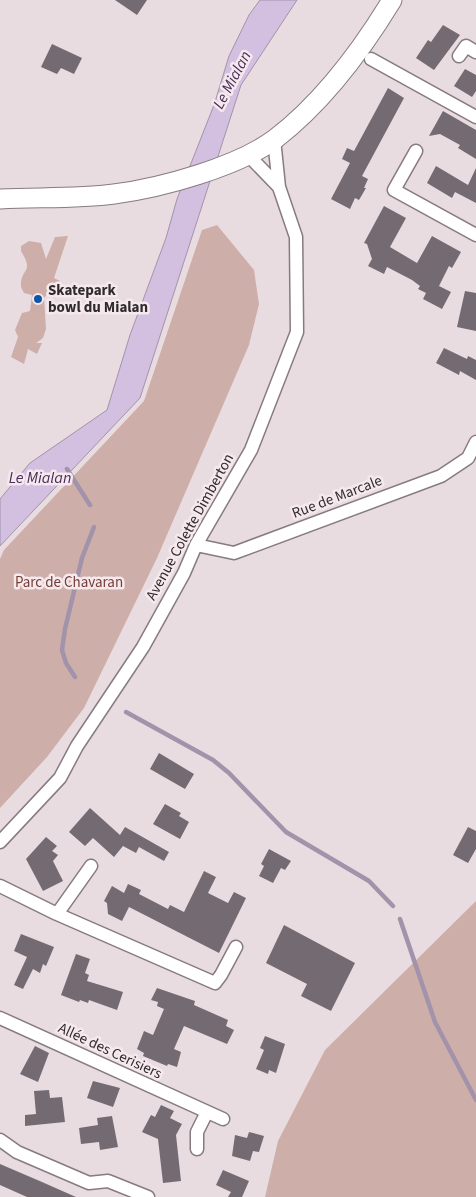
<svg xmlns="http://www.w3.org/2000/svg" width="476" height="1197" font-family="'Source Sans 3',sans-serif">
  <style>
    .green { fill: #ceaea9 }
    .water { fill: #d3bfe0; stroke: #a293ab }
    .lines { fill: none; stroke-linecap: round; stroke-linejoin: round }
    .stream { stroke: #a293ab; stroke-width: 4.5 }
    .building { fill: #746b72 }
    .street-casing { stroke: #867b80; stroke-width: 15 }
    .primary-casing { stroke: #867b80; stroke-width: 21 }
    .street { stroke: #fff; stroke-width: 12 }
    .primary { stroke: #fff; stroke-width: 19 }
    .poi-dot { fill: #1156a5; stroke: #f5e9ee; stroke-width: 2 }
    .labels { text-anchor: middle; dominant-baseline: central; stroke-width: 5; stroke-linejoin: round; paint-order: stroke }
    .poi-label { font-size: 15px; font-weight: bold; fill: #302c2e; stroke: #f5e9ee; text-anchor: start }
    .street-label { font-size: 15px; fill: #302c2e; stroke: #f5e9ee }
    .park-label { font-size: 15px; fill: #763d36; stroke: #f5e9ee }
    .water-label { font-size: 16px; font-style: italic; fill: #4a2e5a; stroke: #f5e9ee }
  </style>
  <rect width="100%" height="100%" fill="#e8dce1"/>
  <path class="green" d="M217 225 254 270 259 304 249 345 157 558 84 708 47 757 0 808V559L4 550 144 401 202 230Z
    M68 236 54 278 60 281 55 292 50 290 44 298 46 329 43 338 36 343H42L37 354 28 349 24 364 11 357 18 337 15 330 22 313 30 311 32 295 24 293 21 287C20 267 35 274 21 251V246L29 241 41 243 46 259 55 237Z
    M476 901V1197H265L278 1141 325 1050Z"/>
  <path class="water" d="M260 0H297L241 85 140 398 0 546V499L30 463 107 410 130 335 166 238 177 199 214 105 229 56 249 15Z"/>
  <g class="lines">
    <path class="stream" d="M67 469 90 505
      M75 677 66 663 62 650 65 629 82 558 94 527
      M126 712 213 760 229 773 286 832 369 881 393 906
      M400 919 435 1022 476 1100"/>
  </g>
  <path class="building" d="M115 0H147L137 15Z
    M443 25 460 35 434 70 416 58 428 40 431 42Z
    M52 44 82 58 74 74 61 68 57 74 41 67Z
    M465 69 476 75V91L472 97 454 86Z
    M388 88 404 98 362 176 368 179 364 188H366L359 200 355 198 350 209 331 199 350 163 342 159 347 148 354 151Z
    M443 111 476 130V159L458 148 460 145 440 134 429 136Z
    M436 166 468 185 476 168V203L455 192 452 198 427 183Z
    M384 206 406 218 390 247 417 263 432 236 461 252 452 268 449 266 439 286 451 292 442 309 423 299 426 293 418 289 420 286 412 280 387 267 384 274 368 266 372 259 367 244 364 243Z
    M465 291 476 293V331L457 327Z
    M444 348 467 359 468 356 476 360V380L460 371 459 375 436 363Z
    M159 753 194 774 185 789 150 769Z
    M165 804 181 813 179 816 189 822 180 839 153 824Z
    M90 808 120 835 125 827 169 852 164 861 139 847 136 853 123 846 114 857 93 838 85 846 69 832Z
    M468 827 476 831V849L468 863 453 855Z
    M46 837 57 846 52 851 58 855 53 861 63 881 43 891 26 859Z
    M269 849 291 861 285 870 281 868 273 883 259 876 264 866 261 864Z
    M204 871 216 877 208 893 228 903 234 892 246 898 219 953 129 907 122 921 108 914 107 903 104 901 112 886 124 893 128 884 141 890 139 894 168 909 170 905 184 912Z
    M284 925 355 963 331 1011 301 996 307 984 266 963Z
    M21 934 54 947 46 966 43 964 40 973 33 969 23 989 14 985 27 957 14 951Z
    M76 954 90 959 85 973 89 975 87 981 123 992 117 1010 89 1000 88 1003 80 1000 79 1002 61 995Z
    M157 988 195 1001 194 1005 228 1020 226 1026 234 1030 227 1044 184 1026 174 1049 181 1052 177 1067 168 1064 167 1066 143 1056 144 1053 137 1049 144 1031 153 1035 164 1009 157 1006 158 1002 151 1000Z
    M265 1036 285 1044 276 1073 269 1070 268 1074 256 1069 264 1050 260 1048Z
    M35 1046 49 1053 38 1082 20 1074Z
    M93 1081 120 1088 113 1107 87 1098Z
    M49 1090 50 1098 62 1097 65 1122 25 1126V1115L36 1114 34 1091Z
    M161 1105 174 1111 170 1118 182 1124 176 1135 181 1181 163 1183 158 1139 142 1132 151 1115 155 1117Z
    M112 1116 118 1147 100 1150 99 1142 81 1144 79 1128 98 1125 97 1118Z
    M249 1132 264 1136 259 1152 253 1151 250 1161 232 1156 235 1135 247 1138Z
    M0 1164 42 1182 76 1197H27L0 1185Z
    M223 1170 249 1181 242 1197H228L231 1192 216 1185Z"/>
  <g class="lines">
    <defs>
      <path id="street" d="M459 56 466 46 476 52
        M371 59 476 117
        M416 151 394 190 476 235
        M247 154 279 187
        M196 545 234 553 441 476 468 458 476 442
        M0 842 60 778 77 746 143 647 184 573 196 545 251 450 297 332 296 237 279 187 274 139
        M0 886 57 914 215 983 221 975 236 947
        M57 914 91 866
        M0 1018 223 1119
        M0 1140 17 1152 89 1183 108 1181 148 1197
        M197 1149V1132L207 1112"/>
      <path id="primary" d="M0 199C37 197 77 199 114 194 161 188 237 167 275 139 322 103 361 51 392 0"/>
    </defs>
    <use href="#street" class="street-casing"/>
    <use href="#primary" class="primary-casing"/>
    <use href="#street" class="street"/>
    <use href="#primary" class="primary"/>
  </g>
  <circle class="poi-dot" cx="38" cy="299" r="5"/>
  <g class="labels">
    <g class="poi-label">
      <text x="48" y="290">Skatepark<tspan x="48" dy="17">bowl du Mialan</tspan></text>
    </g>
    <g class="street-label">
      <text transform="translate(337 497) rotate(-21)">Rue de Marcale</text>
      <text transform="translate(190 527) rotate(-61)">Avenue Colette Dimberton</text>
      <text transform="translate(110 1051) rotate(25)">Allée des Cerisiers</text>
    </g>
    <g class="park-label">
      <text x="69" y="582">Parc de Chavaran</text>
    </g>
    <g class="water-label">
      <text transform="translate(232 80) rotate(-62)">Le Mialan</text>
      <text x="40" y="478">Le Mialan</text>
    </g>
  </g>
</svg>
